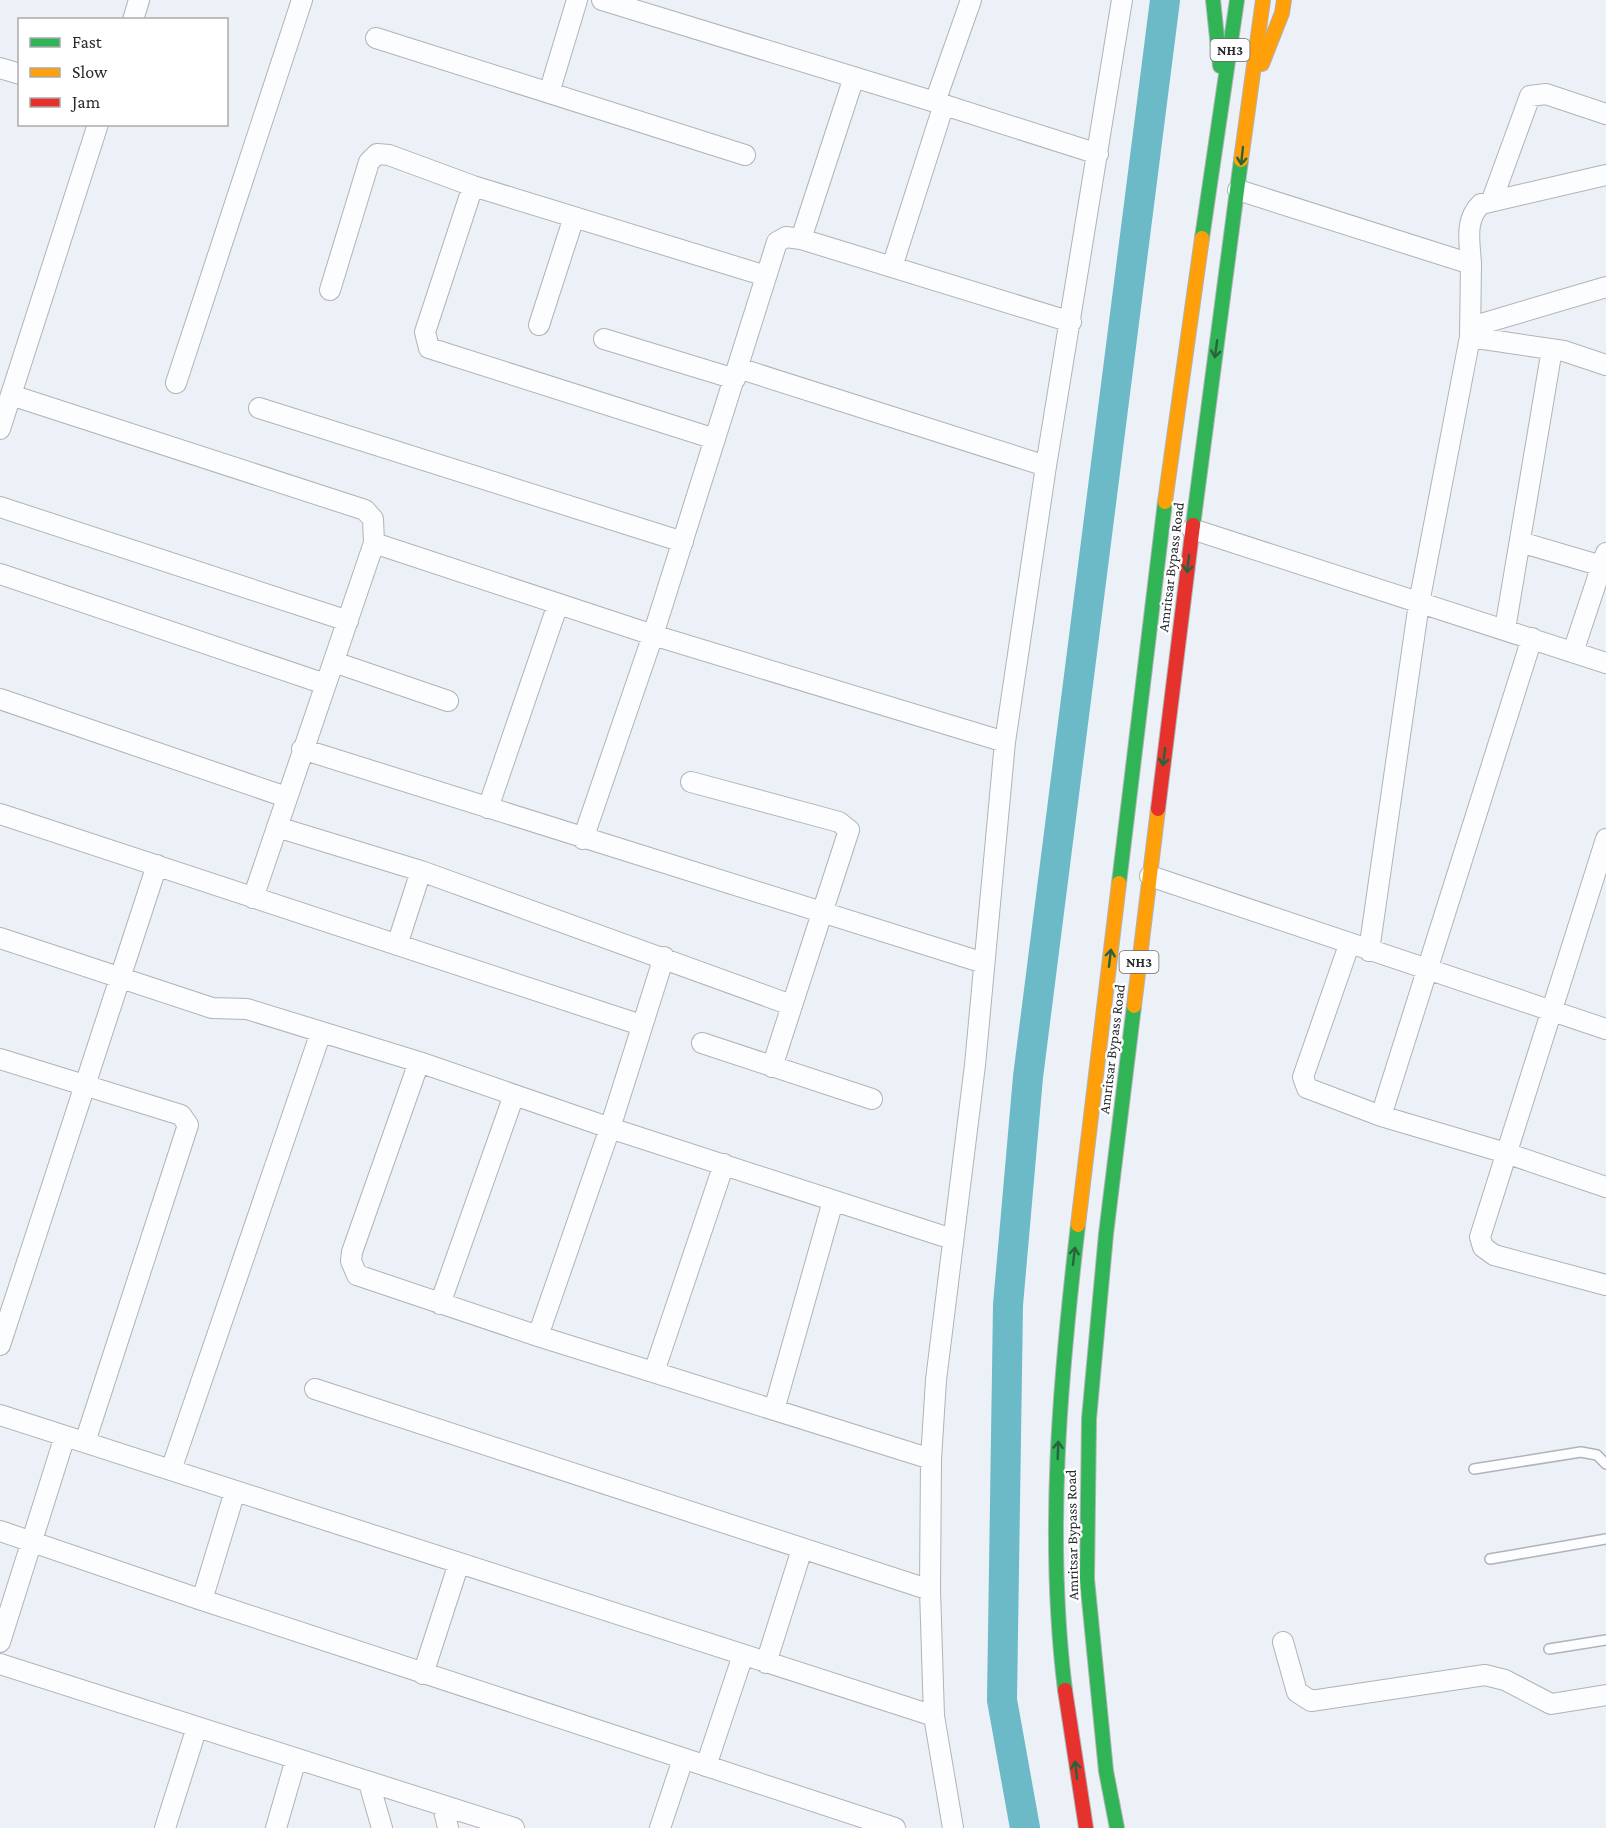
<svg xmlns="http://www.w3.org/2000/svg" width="1606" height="1828" font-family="'Crimson Pro',serif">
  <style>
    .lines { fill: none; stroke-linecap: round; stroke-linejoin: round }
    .river { stroke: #6cb9c7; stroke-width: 30 }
    .lane-casing { stroke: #b0b3b7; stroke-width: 12 }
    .street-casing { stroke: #b0b3b7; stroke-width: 22 }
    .fast-casing { stroke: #b0b3b7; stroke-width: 16 }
    .slow-casing { stroke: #b0b3b7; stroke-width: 16 }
    .jam-casing { stroke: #b0b3b7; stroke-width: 16 }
    .lane { stroke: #fcfdfe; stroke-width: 9 }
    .street { stroke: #fcfdfe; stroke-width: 20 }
    .fast { stroke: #30b455; stroke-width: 14 }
    .slow { stroke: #ff9f0a; stroke-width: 14 }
    .jam { stroke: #e5322d; stroke-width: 14 }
    .oneway { stroke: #2b623e }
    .labels { text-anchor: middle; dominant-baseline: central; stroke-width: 4.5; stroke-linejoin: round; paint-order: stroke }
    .shield { fill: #fff; stroke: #686b6d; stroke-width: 1.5 }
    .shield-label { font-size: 14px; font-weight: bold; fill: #282c2f }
    .street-label { font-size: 15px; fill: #282c2f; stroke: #fff }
  </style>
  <rect width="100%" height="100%" fill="#ecf1f7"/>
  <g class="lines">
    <path class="river" d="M1025 1828 1002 1700 1008 1305 1028 1077 1165 0"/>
    <defs>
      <path id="lane" d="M1474 1469 1581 1452 1597 1455 1606 1464
        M1490 1559 1606 1539
        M1549 1649 1606 1640"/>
      <path id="street" d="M602 0 935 102
        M971 0 935 102 1098 154
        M133 20 139 0
        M376 38 745 155
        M0 68 20 74
        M549 93 577 0
        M473 186 425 332 429 348 715 439
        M1238 190 1471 264 1470 337 1419 603 1369 951
        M1492 200 1530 96 1546 94 1606 114
        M801 239 854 77
        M1471 264C1470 243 1464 220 1481 204L1606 175
        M892 267 944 104
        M330 290 369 162 377 154 389 155 473 186 766 276
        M539 325 574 217
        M1471 327 1606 287
        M1470 337 1564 351 1606 365
        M604 339 735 379
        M738 368 1046 466
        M176 383 302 0
        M11 395 365 510 373 519 374 543 253 898
        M259 408 683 542
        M0 429 98 124
        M0 507 348 621
        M1192 529 1606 663
        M1520 542 1602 566
        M374 543 653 635 1005 742
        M0 574 325 684
        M1505 629 1552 349
        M1573 652 1606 553
        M334 662 448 701
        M0 699 286 797
        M302 749 984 963
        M691 782 839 822 849 830 772 1067
        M488 808 558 604
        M0 814 641 1025
        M277 827 421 871 791 1005
        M583 839 653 635 777 242 786 237 801 239 1071 322
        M1606 839 1480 1237 1483 1247 1494 1255 1606 1285
        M1150 876 1606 1029
        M0 938 212 1008 247 1009 419 1062 610 1128 952 1239
        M397 945 421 871
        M1349 945 1303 1077 1307 1088 1381 1116 1506 1153 1606 1187
        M702 1043 872 1099
        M0 1059 181 1115 188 1125 85 1442
        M419 1062 352 1252 351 1261 357 1275 538 1336 931 1459
        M1381 1116 1532 638
        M440 1304 514 1095
        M538 1336 610 1128 664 957
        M0 1345 157 865
        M654 1372 724 1164
        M315 1389 930 1590
        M774 1410 833 1201
        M0 1415 934 1716
        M171 1470 321 1032
        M0 1531 202 1600 895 1828
        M202 1600 235 1491
        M0 1642 65 1436
        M1283 1642 1297 1692 1311 1701 1485 1675 1505 1680 1551 1704 1606 1695
        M766 1663 802 1549
        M0 1664 514 1828
        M423 1674 459 1563
        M706 1766 743 1655
        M369 1783 382 1828
        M443 1806 448 1828
        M165 1828 197 1727
        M276 1828 296 1759
        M660 1828 683 1759
        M953 1828 934 1716 930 1590 931 1459 936 1380 975 1065 1005 742 1046 466 1122 0"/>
      <path id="fast" d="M1213 0 1220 66
        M1202 238 1237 0
        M1193 525 1241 160
        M1119 883 1165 502
        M1065 1690C1046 1536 1060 1379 1078 1225
        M1117 1828 1106 1771 1087 1579 1089 1419 1106 1234 1134 1006"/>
      <path id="slow" d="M1262 64 1282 13 1284 0
        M1241 160 1263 0
        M1165 502 1202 238
        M1134 1006 1158 809
        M1078 1225 1119 883"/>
      <path id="jam" d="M1158 809 1193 525
        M1065 1690 1086 1828"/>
    </defs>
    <use href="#lane" class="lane-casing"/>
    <use href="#street" class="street-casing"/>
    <use href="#fast" class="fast-casing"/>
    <use href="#slow" class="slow-casing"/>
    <use href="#jam" class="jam-casing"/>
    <use href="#lane" class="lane"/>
    <use href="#street" class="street"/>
    <use href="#fast" class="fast"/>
    <use href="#slow" class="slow"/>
    <use href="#jam" class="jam"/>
  </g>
  <defs><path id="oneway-shaft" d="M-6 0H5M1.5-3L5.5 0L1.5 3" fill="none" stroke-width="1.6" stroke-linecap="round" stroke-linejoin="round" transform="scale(1.5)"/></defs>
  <g class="oneway">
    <use href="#oneway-shaft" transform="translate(1242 156) rotate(96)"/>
    <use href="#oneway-shaft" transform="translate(1216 349) rotate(98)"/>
    <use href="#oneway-shaft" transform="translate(1188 564) rotate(97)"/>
    <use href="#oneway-shaft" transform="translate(1164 757) rotate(97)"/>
    <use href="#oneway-shaft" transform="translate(1110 958) rotate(-83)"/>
    <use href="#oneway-shaft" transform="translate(1074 1256) rotate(-83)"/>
    <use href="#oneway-shaft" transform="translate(1058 1450) rotate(-88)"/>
    <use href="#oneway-shaft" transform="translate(1076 1770) rotate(-97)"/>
  </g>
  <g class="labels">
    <g class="shield">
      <rect x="1210.5" y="39" width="39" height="22" rx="4.5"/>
      <rect x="1119.5" y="951" width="39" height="22" rx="4.5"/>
    </g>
    <g class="shield-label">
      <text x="1230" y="50">NH3</text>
      <text x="1139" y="962">NH3</text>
    </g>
    <g class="street-label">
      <text transform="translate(1171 567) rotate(-83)">Amritsar Bypass Road</text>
      <text transform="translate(1112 1049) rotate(-83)">Amritsar Bypass Road</text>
      <text transform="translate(1072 1535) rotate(-91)">Amritsar Bypass Road</text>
    </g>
  </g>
  <rect x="18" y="18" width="210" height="108" fill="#ffffff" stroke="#a9abac" stroke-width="1.5"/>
  <rect x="30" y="38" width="30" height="9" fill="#30b455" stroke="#a9abac" stroke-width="1.5"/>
  <text x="72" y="48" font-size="18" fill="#282c2f">Fast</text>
  <rect x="30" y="68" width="30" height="9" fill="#ff9f0a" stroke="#a9abac" stroke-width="1.5"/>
  <text x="72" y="78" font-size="18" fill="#282c2f">Slow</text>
  <rect x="30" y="98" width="30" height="9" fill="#e5322d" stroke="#a9abac" stroke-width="1.5"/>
  <text x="72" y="108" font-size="18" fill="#282c2f">Jam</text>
</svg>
